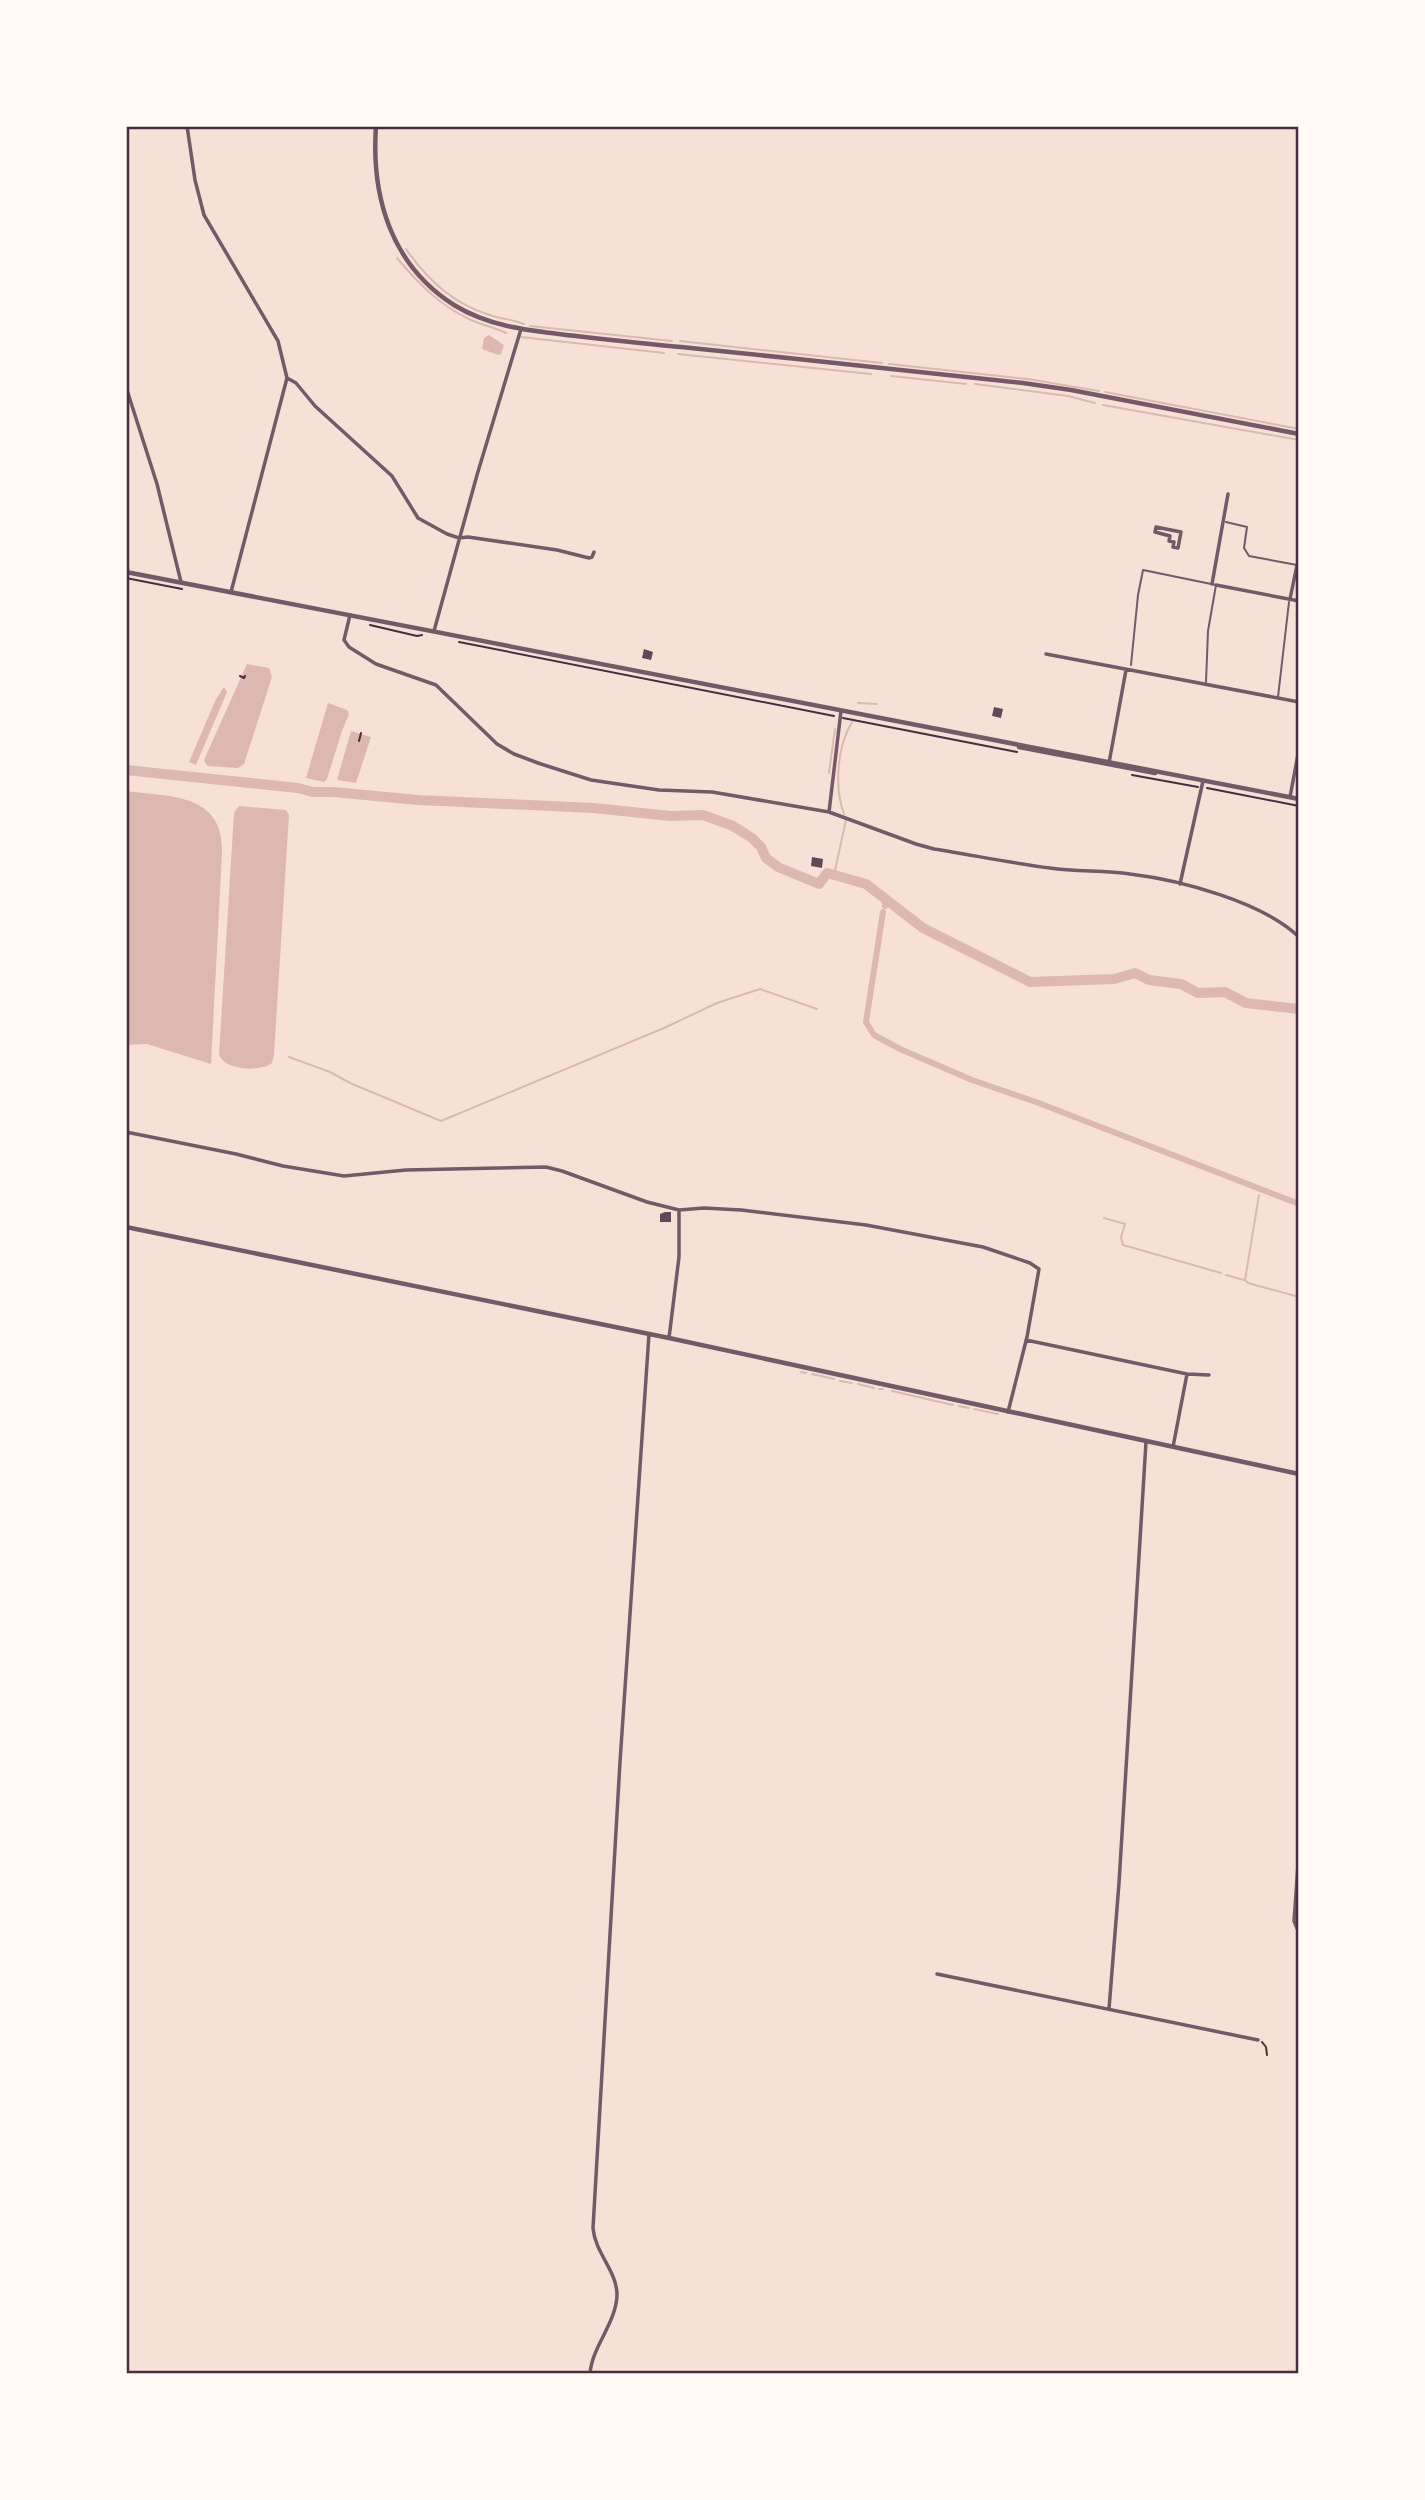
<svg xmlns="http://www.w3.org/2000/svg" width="1425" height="2500" font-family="'Fira Sans Condensed',sans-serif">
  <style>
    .water { fill: #dcb8b0 }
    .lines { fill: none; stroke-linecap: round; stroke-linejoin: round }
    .stream { stroke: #dcb8b0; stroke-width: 2 }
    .canal { stroke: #dcb8b0; stroke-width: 6 }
    .river { stroke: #dcb8b0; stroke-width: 10 }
    .building { fill: #644757 }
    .path { stroke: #4a2c40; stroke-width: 2 }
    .service { stroke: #755966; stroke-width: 2 }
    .minor { stroke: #755966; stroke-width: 3.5 }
    .tertiary { stroke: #755966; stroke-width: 4.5 }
    .neatline { fill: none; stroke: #4a2c40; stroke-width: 2.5 }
  </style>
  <rect width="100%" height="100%" fill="#f7e1d7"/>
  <path class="water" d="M489 335 504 345 501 354 498 355 482 349 484 338Z
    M247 664 269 668 272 677 244 764 238 768 207 766 204 760Z
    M224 687 227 692 196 765 189 762 216 699Z
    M328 703 347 710 349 714 342 731 327 779 324 782 306 778Z
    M351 731 371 737 356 783 337 780Z
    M126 791C171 797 224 793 222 853L211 1064 147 1044 126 1045Z
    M239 806 286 810 289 815 274 1055 272 1063C260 1072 226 1071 219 1055L234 813Z"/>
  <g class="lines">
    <path class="stream" d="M406 249C426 278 452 303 487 314 499 319 513 319 524 324
      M397 258C418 283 439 305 469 319 481 325 494 327 506 333
      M530 326 672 341
      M521 337 664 353
      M680 341 882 363
      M678 354 871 374
      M889 364 1028 379 1099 391
      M891 376 966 384
      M975 384 1068 396 1095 403
      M1105 392 1299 429
      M1103 405 1299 440
      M858 703 877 704
      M829 773 835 729
      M844 814C834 787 837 747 852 722
      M834 875 846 820
      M289 1057 330 1072 350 1083 441 1121 664 1028 717 1003 760 989 817 1009
      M1260 1191V1189
      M1259 1195 1245 1280 1248 1283 1299 1297
      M1104 1218 1125 1224 1121 1237 1123 1245 1221 1273
      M1226 1275 1244 1280
      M801 1372 806 1373
      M812 1374 834 1379
      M840 1381 852 1383
      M858 1384 874 1388
      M879 1389H883
      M892 1391 953 1405
      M959 1406 969 1408
      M974 1409 998 1414"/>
    <path class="canal" d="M885 906V899
      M883 912 866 1022 874 1035 900 1049 972 1080 1036 1102 1299 1204"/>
    <path class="river" d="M126 770 298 788 313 792H333L418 800 593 808 671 816 703 815 733 826 752 838 761 847 766 858 778 867 819 884 827 873 866 884 923 928 1030 982 1114 979 1135 973 1149 980 1181 984 1198 993 1225 992 1246 1003 1299 1009"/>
  </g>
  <path class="building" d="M644 649 653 652 651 660 642 658Z
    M994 707 1003 709 1001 718 992 716Z
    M812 857 823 859 822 868 811 866Z
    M665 1212H671V1222H660V1214Z"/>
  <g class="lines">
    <path class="path" d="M126 578 182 589
      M370 625 417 636 422 635
      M459 642 834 716
      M240 676 244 678 245 676
      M843 718 1017 752
      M359 741 361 733
      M1132 775 1198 787
      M1207 788 1299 806
      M1262 2042 1266 2047 1267 2055"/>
    <path class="service" d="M1226 522 1247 527 1244 548 1249 556 1297 565
      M1131 665 1138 595 1143 570 1216 585 1208 631 1206 682
      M1278 697 1289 602"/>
    <path class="minor" d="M187 126 195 180 204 215 278 341 287 378 231 592
      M287 378 296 383 315 406 392 476 418 518 447 534 459 538 468 537 557 550 589 558 592 557 594 552
      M126 387 157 484 181 582
      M1156 527 1181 532 1178 548 1173 547 1174 542 1169 541 1170 536 1155 532Z
      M1212 584 1228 494
      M1216 585 1299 601
      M1290 599 1297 565
      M350 615 344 640 349 647 376 664 436 685 497 744 514 754 538 763 591 780 659 790 712 792 829 812 916 844 934 849C972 855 1011 863 1050 868 1077 872 1104 870 1130 874 1180 880 1263 902 1299 937
      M434 631 477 475 521 329
      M1046 654 1299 702
      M1109 763 1126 670
      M1290 797 1299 749
      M829 812 841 711
      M1180 884 1203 781
      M126 1132 236 1154 283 1166 344 1176 406 1170 546 1167 562 1171 647 1202 679 1210 704 1208 741 1210 866 1225 983 1247 1030 1263 1039 1269 1027 1337 1008 1412
      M669 1338 679 1257V1210
      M1026 1340 1187 1374 1209 1375
      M1173 1447 1187 1374
      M1299 1851 1294 1921 1299 1933
      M937 1974 1258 2040
      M1109 2009 1119 1883 1146 1442
      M590 2374C592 2346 616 2324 617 2295 617 2271 595 2253 593 2228L620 1762 649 1334"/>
    <path class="tertiary" d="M376 126C371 197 391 265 454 305 491 328 534 331 576 336 611 340 646 344 681 347 795 359 909 370 1023 383L1071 390 1299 434
      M126 572 1299 799
      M1019 747 1155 773
      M126 1227 669 1338 1299 1474"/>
  </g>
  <rect width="1425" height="2500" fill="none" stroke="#fffaf5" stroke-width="256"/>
  <rect x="128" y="128" width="1169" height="2244" class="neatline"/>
</svg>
